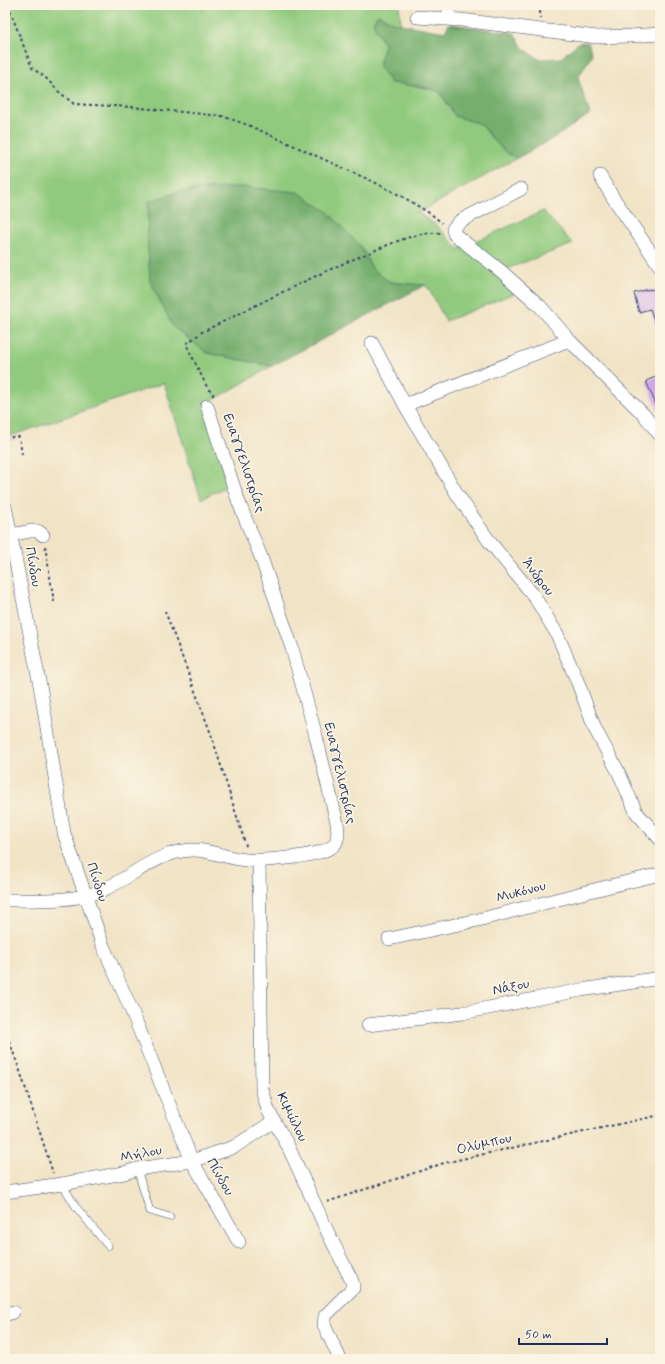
<svg xmlns="http://www.w3.org/2000/svg" width="665" height="1364" font-family="Mynerve,sans-serif">
  <style>
    .green { fill: #91ca7e; stroke: #567c6e }
    .forest { fill: #74ae6d; stroke: #486e66 }
    .building { fill: #d3a8eb }
    .lines { fill: none; stroke-linecap: round; stroke-linejoin: round }
    .service-casing { stroke: #3b4a6e; stroke-width: 8 }
    .minor-casing { stroke: #3b4a6e; stroke-width: 14 }
    .path { stroke: #3b4a6e; stroke-width: 2; stroke-dasharray: 3 3; stroke-linecap: butt }
    .service { stroke: #fff; stroke-width: 7 }
    .minor { stroke: #fff; stroke-width: 13 }
    .labels { text-anchor: middle; dominant-baseline: central; stroke-width: 3.5; stroke-linejoin: round; paint-order: stroke }
    .street-label { font-size: 14px; fill: #1b2f5e; stroke: #fcf5e5 }
  </style>
  <rect width="100%" height="100%" fill="#fcf5e5"/>
  <filter id="ink" filterUnits="userSpaceOnUse"><feTurbulence type="fractalNoise" baseFrequency=".025" numOctaves="2"/><feDisplacementMap in="SourceGraphic" scale="8" xChannelSelector="R" yChannelSelector="G"/><feConvolveMatrix kernelMatrix="1 2 1 2 8 2 1 2 1" color-interpolation-filters="sRGB"/></filter>
  <filter id="wash" filterUnits="userSpaceOnUse"><feTurbulence type="fractalNoise" baseFrequency=".012" numOctaves="4" result="noise"/><feDisplacementMap in="SourceGraphic" scale="16" xChannelSelector="R" yChannelSelector="G"/><feGaussianBlur stdDeviation="0.9" result="paint"/><feColorMatrix in="noise" values="0 0 0 0 0 0 0 0 0 0 0 0 0 0 0 0 0 1.4 0 .05"/><feComposite in="paint" operator="in"/></filter>
  <g filter="url(#wash)">
    <rect width="100%" height="100%" fill="#f1e4c6"/>
    <path class="green" d="M5 5H399L401 24 394 23 378 14 373 23 384 44 379 67 391 83 417 86 439 91 455 116 481 124 493 140 507 153 517 158 418 213 436 225 459 249 543 211 573 244 498 272 520 291 446 321 427 286 390 282 373 270 361 247 298 193 241 187 181 191 149 202 147 233 207 353 272 366 217 398 204 404 229 485 201 499 164 383 5 438Z"/>
    <path class="forest" d="M378 14 394 23 445 32 449 24 514 33 523 48 539 59 561 58 578 43 588 42 592 55 578 78 590 114 549 141 517 158 507 153 493 140 481 124 455 116 439 91 417 86 391 83 379 67 384 44 373 23Z
      M241 187 298 192 327 211 361 247 373 270 390 282 425 285 272 366 207 353 173 327 150 281 147 233 149 202 181 191Z"/>
    <g id="blocks">
      <path class="building" d="M650 289V290L654 289 660 308V334H659L650 309 639 312 634 293Z
        M660 375V414L646 381Z"/>
    </g>
  </g>
  <g filter="url(#ink)">
    <use href="#blocks" fill-opacity="0" stroke="#3b4a6e" stroke-width="1"/>
    <g class="lines">
      <defs>
        <path id="service" d="M137 1169 150 1211 170 1217
          M62 1184 76 1207 108 1246"/>
        <path id="minor" d="M417 17 461 20 597 37 630 36 660 34
          M449 19V5
          M600 176 612 196 660 266
          M521 189 460 221 457 224 453 229 454 234 501 271 540 306 569 340 644 415 660 435
          M372 343 405 405 457 494 489 541 534 596 557 634 578 683 595 729 619 773 636 812 660 839
          M405 405 569 340
          M5 506 41 691 64 833 103 946 131 1009 192 1161 239 1242
          M11 535 31 531H38L43 535
          M259 860 262 1089 268 1110 287 1144 330 1237 352 1281 353 1288 325 1316 324 1325 340 1359
          M5 900C34 900 71 902 98 892 129 880 155 852 191 850 210 849 228 859 247 860 264 861 325 857 335 844 339 838 338 830 337 823L316 736 292 648 261 557 239 503 207 406
          M389 939 478 920 590 891 660 874
          M368 1025 462 1013 581 990 660 978
          M5 1192 62 1184 124 1173 137 1169 192 1161 234 1147 274 1121
          M5 1315 13 1312"/>
      </defs>
      <use href="#service" class="service-casing"/>
      <use href="#minor" class="minor-casing"/>
      <path class="path" d="M8 5 32 68 45 77 58 91 74 104 131 107 222 116 248 125 374 182 403 197 431 214 442 223
        M541 5 540 12 541 18
        M213 396V393L208 389 186 344 202 332C258 305 313 275 371 252 393 243 417 231 441 233
        M5 440 12 437H19L22 454
        M45 546 54 602
        M165 611 211 734 247 849
        M5 1030 19 1068 53 1173
        M327 1202 444 1163 660 1115"/>
      <use href="#service" class="service"/>
      <use href="#minor" class="minor"/>
    </g>
  </g>
  <g class="labels">
    <g class="street-label">
      <text transform="translate(244 463) rotate(71)">Ευαγγελιστρίας</text>
      <text transform="translate(33 567) rotate(80)">Πίνδου</text>
      <text transform="translate(538 577) rotate(53)">Άνδρου</text>
      <text transform="translate(340 773) rotate(77)">Ευαγγελιστρίας</text>
      <text transform="translate(97 882) rotate(71)">Πίνδου</text>
      <text transform="translate(521 892) rotate(-15)">Μυκόνου</text>
      <text transform="translate(511 987) rotate(-11)">Νάξου</text>
      <text transform="translate(292 1117) rotate(64)">Κιμώλου</text>
      <text transform="translate(484 1144) rotate(-13)">Ολύμπου</text>
      <text transform="translate(141 1154) rotate(-11)">Μήλου</text>
      <text transform="translate(220 1177) rotate(60)">Πίνδου</text>
    </g>
  </g>
  <rect width="665" height="1364" fill="none" stroke="#fcf5e5" stroke-width="20"/>
  <path d="M519 1338v6h88v-6" fill="none" stroke="#1b2f5e" stroke-width="2"/>
  <text x="525" y="1338" font-size="12" fill="#1b2f5e" stroke="#fcf5e5" stroke-width="3" paint-order="stroke">50 m</text>
</svg>
